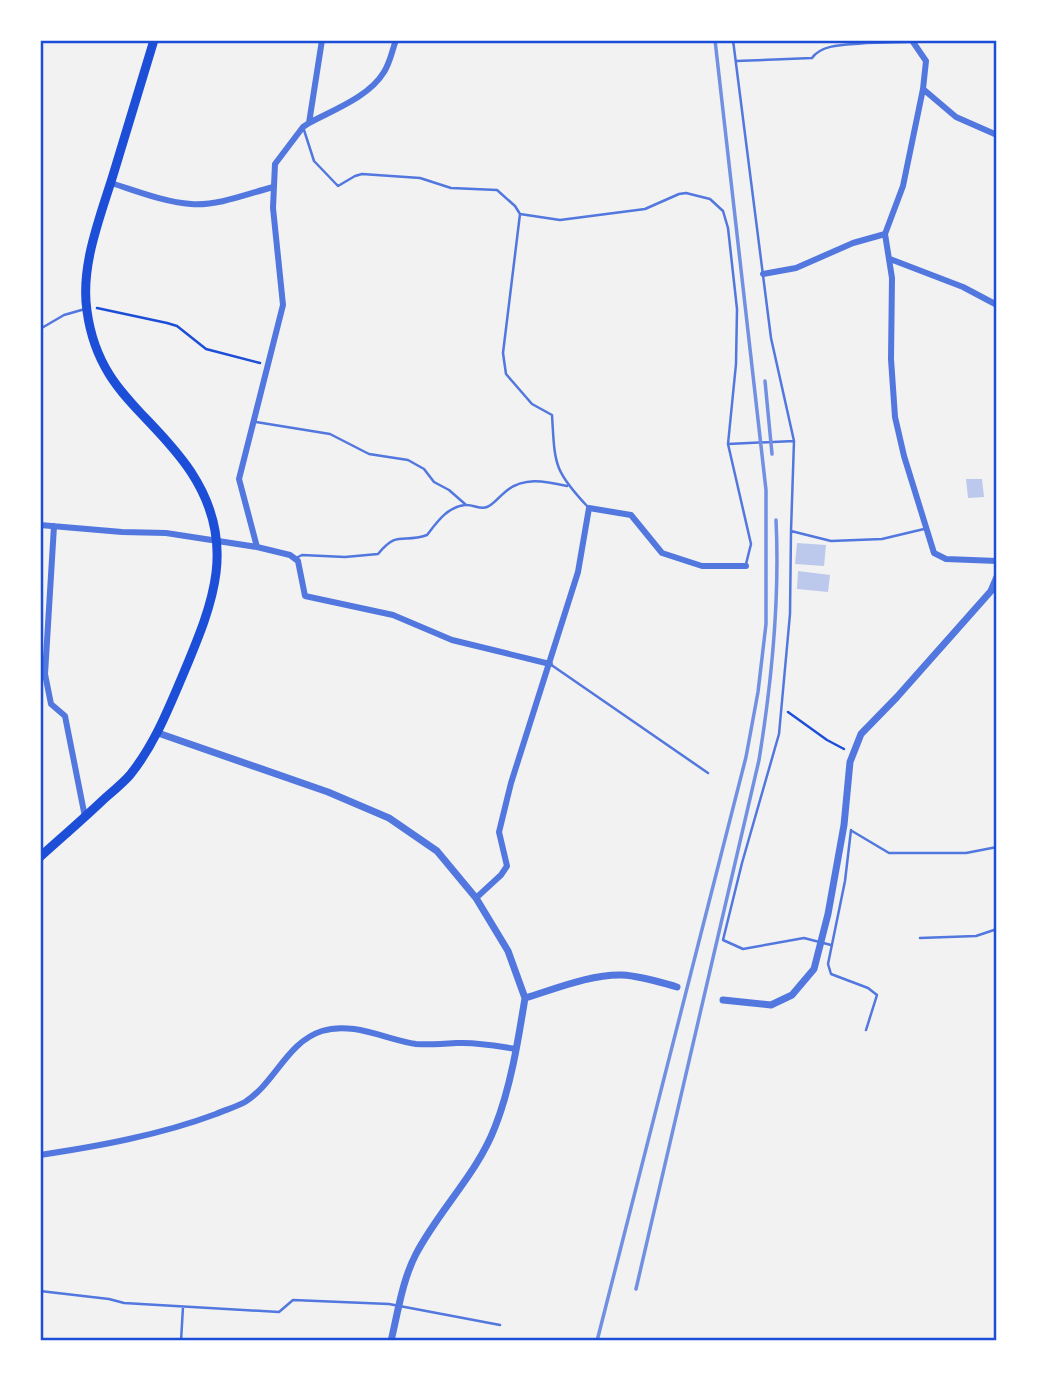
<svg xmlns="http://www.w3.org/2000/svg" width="1037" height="1381" font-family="'Roboto Condensed',sans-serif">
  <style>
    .building { fill: #bdc9ec }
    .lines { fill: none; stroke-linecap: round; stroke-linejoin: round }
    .path { stroke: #1d4ed8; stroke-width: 2.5 }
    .service { stroke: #5277de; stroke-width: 2.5 }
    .minor { stroke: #5277de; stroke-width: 6 }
    .tertiary { stroke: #5277de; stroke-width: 7 }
    .primary { stroke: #1d4ed8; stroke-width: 9 }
    .rail { stroke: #7290e2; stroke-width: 3.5 }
    .neatline { fill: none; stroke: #1d4ed8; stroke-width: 2.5 }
  </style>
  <rect width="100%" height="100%" fill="#f2f2f2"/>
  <path class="building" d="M966 479H982L984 497 968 498Z
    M797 543 826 545 824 566 795 564Z
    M798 571 830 575 828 592 797 589Z"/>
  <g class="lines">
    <path class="path" d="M97 308 167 323 177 326 206 349 260 363
      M788 712 827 740 844 749"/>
    <path class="service" d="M733 40 771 338 794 441 791 531 831 541 882 539 924 529
      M862 40 866 43 910 42
      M736 61 812 58C822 43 849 45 866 43
      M304 130 314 161 338 186 355 176 362 174 420 178 451 188 497 190 515 206 520 214 503 353 506 374 532 404 552 415C555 464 553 470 588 507
      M520 214 560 220 645 209 679 194 686 193 710 199 723 211 728 228 737 309 736 364 728 444 751 544 746 564
      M40 329 64 315 85 309
      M256 422 330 434 369 454 408 460 424 469 434 482 449 490 465 504
      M728 444 794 441
      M791 531 790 614 779 734 742 863 723 940 743 949 804 938 831 945
      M296 558 302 555 345 557 378 554C398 529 403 544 427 535 437 522 447 507 465 505 473 504 480 510 487 507 493 505 499 497 504 493 522 476 545 481 567 486
      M550 664 708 773
      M851 830 845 881 828 964 831 974 868 988 877 995 866 1030
      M852 831 889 853H966L997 847
      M920 938 976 936 997 929
      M40 1291 109 1299 124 1303 279 1312 293 1300 389 1304 500 1325
      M181 1341 183 1307"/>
    <path class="minor" d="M914 40 913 42 926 61 923 89 903 186 885 234 892 278 891 359 895 417 904 456 934 553 946 559 997 561
      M923 89 956 117 997 135
      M309 123C333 110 369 97 384 72 390 63 392 51 396 40
      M111 183C137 191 164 202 191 204 218 206 247 194 273 187
      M890 259 963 287 997 305
      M763 274 796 268 853 243 885 234
      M40 525 122 532 166 533 257 547 239 479 283 305 273 208 275 164 303 127 309 123 322 40
      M54 526 45 674 51 704 65 716 85 817
      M257 547 290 555 298 561 305 596 393 615 452 640 550 664
      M476 898 501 875 507 866 499 832 511 783 578 572 589 508 631 515 662 553 702 566H746
      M40 1155C99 1146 160 1135 216 1114 225 1110 236 1107 245 1102 275 1083 287 1042 322 1031 353 1021 387 1040 416 1044 431 1045 444 1044 458 1043 478 1042 497 1046 516 1049"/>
    <path class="tertiary" d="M158 733 328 792 389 818 437 851 476 898 508 951 525 998
      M723 1000 771 1005 792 995 814 969 828 914 844 825 850 762 861 734 897 697 991 591 997 577
      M391 1341C398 1312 402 1281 416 1254 439 1210 477 1174 495 1127 511 1086 518 1041 525 998 555 989 591 974 622 975 642 976 659 982 677 987"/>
    <path class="primary" d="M40 857C61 838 82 820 103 800 112 792 122 784 130 775 154 745 167 712 182 677 212 605 239 545 191 472 151 412 98 392 87 311 80 265 101 215 114 172 127 128 141 84 154 40"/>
    <path class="rail" d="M765 381 772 454
      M636 1289 759 760C772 680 780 601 776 520
      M597 1341 746 757 758 692 766 624V490L715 40"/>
  </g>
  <rect width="1037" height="1381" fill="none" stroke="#ffffff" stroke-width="84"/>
  <rect x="42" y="42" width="953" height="1297" class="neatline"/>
</svg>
